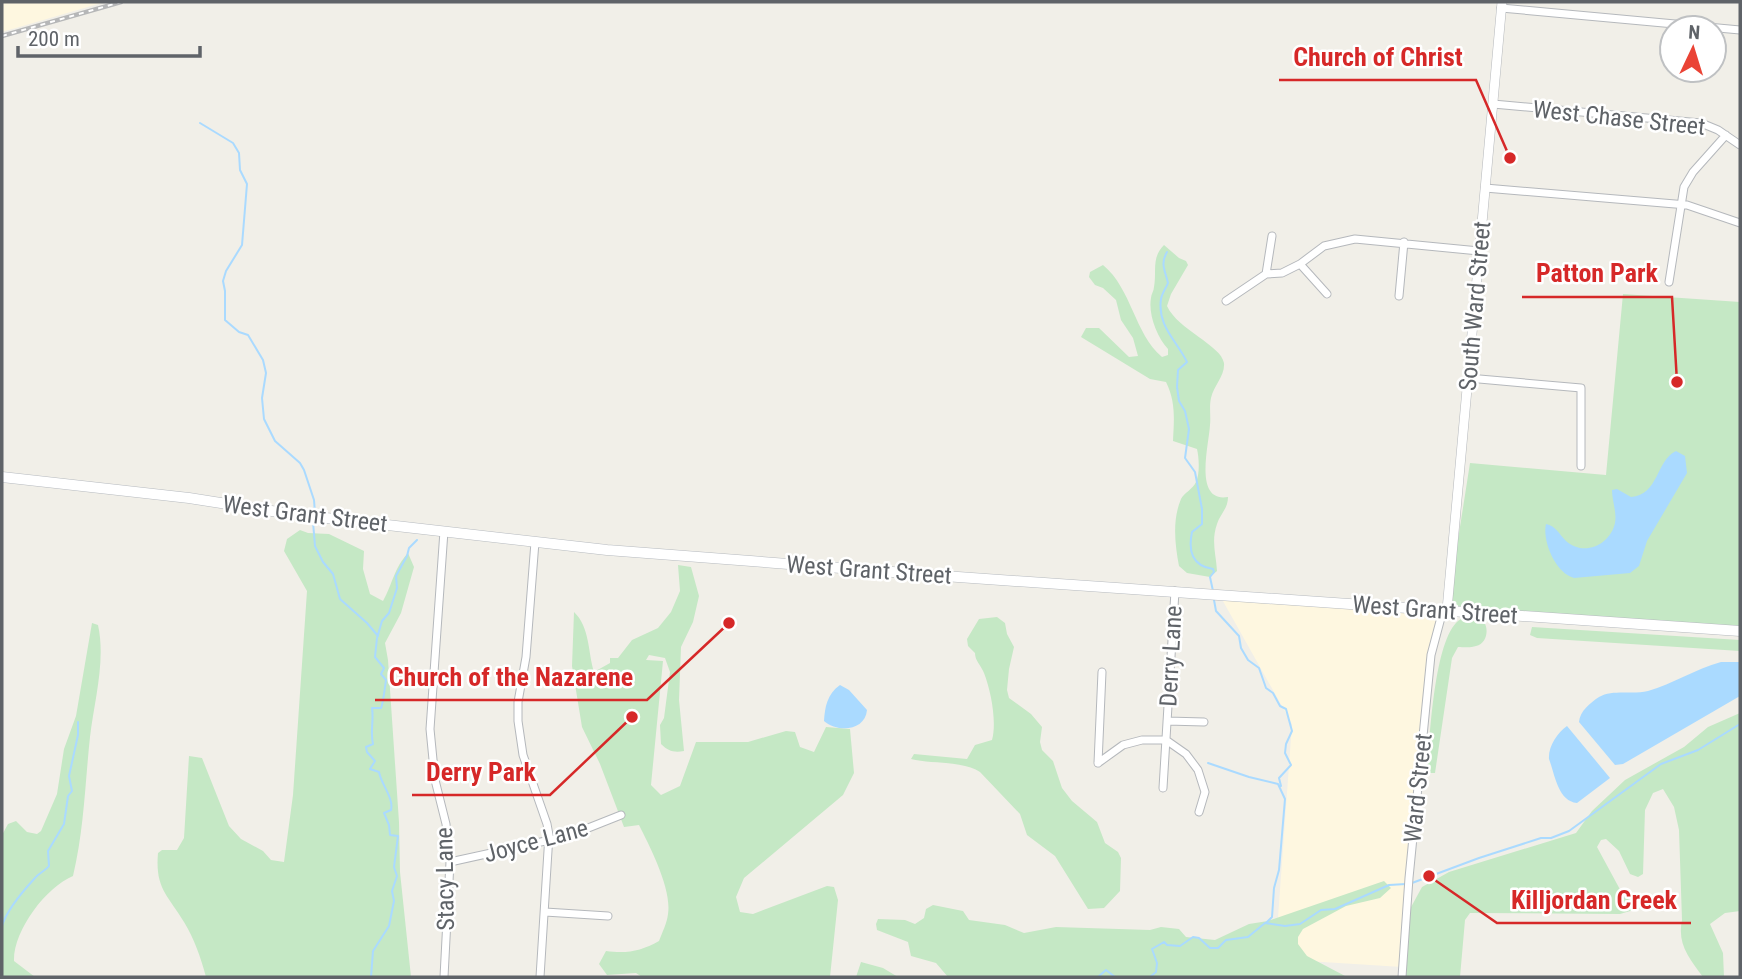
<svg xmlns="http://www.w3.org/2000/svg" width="1742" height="979" font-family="'Roboto Condensed',sans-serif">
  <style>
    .commercial { fill: #fef7e0 }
    .green { fill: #c5e8c5 }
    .water { fill: #aadaff }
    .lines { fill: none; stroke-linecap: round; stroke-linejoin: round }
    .stream { stroke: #aadaff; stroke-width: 2 }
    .minor-casing { stroke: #b5b8bc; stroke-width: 9 }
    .tertiary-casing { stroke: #b5b8bc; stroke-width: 10 }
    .secondary-casing { stroke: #b6babf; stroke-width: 11 }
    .minor { stroke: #fff; stroke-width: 7 }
    .tertiary { stroke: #fff; stroke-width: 9 }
    .secondary { stroke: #fff; stroke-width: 10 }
    .rail-casing { stroke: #b6b7b8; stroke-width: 4.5 }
    .rail { stroke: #fff; stroke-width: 2; stroke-dasharray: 5; stroke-linecap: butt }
    .labels { text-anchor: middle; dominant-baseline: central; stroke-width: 5; stroke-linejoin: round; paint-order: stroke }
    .street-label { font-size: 24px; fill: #5f6368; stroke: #fff }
    .leader { fill: none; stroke: #d62828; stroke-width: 2.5 }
    .callout-dot { fill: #d62828; stroke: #fff; stroke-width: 2.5 }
    .callout-label { font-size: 26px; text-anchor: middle; font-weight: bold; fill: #d62828; stroke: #fff; stroke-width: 5; stroke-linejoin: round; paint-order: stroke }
  </style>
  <rect width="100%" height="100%" fill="#f1efe8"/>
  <path class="commercial" d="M2 2H105L2 32Z
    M1219 594 1443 610 1436 634 1402 967 1275 959 1292 724Z"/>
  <path class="green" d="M1164 245 1179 258 1186 261 1188 265 1171 294 1167 306C1178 330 1221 345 1224 363 1225 376 1214 385 1211 398 1209 407 1211 417 1210 425 1209 445 1193 503 1228 497 1228 509 1220 514 1217 524 1211 541 1216 554 1217 571L1210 577 1187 573 1179 566C1175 545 1172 520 1181 499 1184 493 1193 489 1196 482 1200 474 1199 457 1197 449L1173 441C1174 420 1176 402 1166 382L1150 379 1081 337 1086 328H1099L1129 357 1138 356 1133 338 1121 320 1116 300 1103 288 1095 285 1089 277 1090 272 1103 265C1132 289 1134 333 1162 357L1168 355V349C1157 337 1148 314 1151 298 1151 294 1154 291 1154 287 1157 271 1151 258 1164 245Z
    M1623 294 1740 302V631L1447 610 1470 463 1606 475Z
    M300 530 308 533 329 534 364 551 363 569 370 594 383 601C393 583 394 568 408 553L414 567 401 613 385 643 388 660 399 822 400 872 411 977H206C201 958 194 938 184 922 167 894 155 888 158 853L162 850H177L184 838 189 756 202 758 229 826 241 839 263 851 271 860 284 862 293 795 307 591 284 551 287 539Z
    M678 565 691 567 699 596 693 622 681 647 679 700 684 751C674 753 668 751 661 744L660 725 664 718 670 672 665 658 649 655 646 660 663 661 651 785 661 795 680 786 696 742H748L786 731 795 732 800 747 814 752 826 727 850 729 854 773 843 795 744 878 736 897 740 912 753 914 827 886 834 887 838 900 830 977H642L636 973 607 975 599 964 606 951C627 954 641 951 659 941 662 933 667 923 668 914 672 889 650 847 639 825L624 827 600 764 582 727 572 666 574 612C590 627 588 653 594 672L610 663V658H618L632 640 658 628 671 612 680 591Z
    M997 617 1005 623 1007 634 1014 647 1009 669 1007 690 1009 698 1031 714 1042 727 1040 742 1042 750 1053 761 1062 788 1072 801 1097 822 1105 843 1118 852 1121 858 1120 891 1104 908 1088 909 1055 856 1027 835 1020 814 980 772C965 761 931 764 911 759L914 754 967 759 975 745 992 740C997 722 991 691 984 673 981 665 975 661 975 653L968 646 967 639 979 619Z
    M1461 619 1484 622C1489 629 1487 644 1476 646 1471 648 1463 647 1458 647L1452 658 1435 773H1430L1427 769C1430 738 1434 634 1461 619Z
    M92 623 98 625C106 661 94 702 90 737 85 784 84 830 73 876 46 887 13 931 14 961L35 977H2V835L8 824 16 821 27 832 37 834 41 831 57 794 64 749 76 716Z
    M1532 627 1740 640V651L1537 638 1530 635Z
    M1740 713V911L1725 913 1710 924 1723 953 1724 977H1703C1689 958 1677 944 1682 920L1679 830 1674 807 1663 789 1653 793 1645 810 1643 874 1638 877 1630 874 1619 851 1606 839 1601 840 1597 847 1623 895 1634 904 1637 909 1620 914 1470 913 1465 920 1460 977H1406L1410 909 1422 887 1449 872 1576 833 1592 811 1625 780 1684 747 1708 727Z
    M1384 881 1391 888 1380 898 1346 906 1303 929 1298 937V944L1307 956 1347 977H948L936 963 911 956 908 942 877 930 876 924 878 919 905 920 915 924 924 918 926 909 933 905 963 911 969 920 1005 925 1024 933 1056 927 1150 930 1161 927 1179 929 1186 937 1215 940 1249 924 1268 921Z
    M861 962 883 968 898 977H856Z"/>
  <path class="water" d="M1676 451 1685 456 1687 473 1647 541 1639 566 1630 573 1574 578C1555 573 1542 540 1546 524 1556 526 1559 534 1566 541 1584 557 1610 545 1615 523 1617 512 1612 501 1612 490L1617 489 1631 497C1659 495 1656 460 1676 451Z
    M1721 662H1740V696L1623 764 1615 765 1579 722C1580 711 1590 703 1599 697 1613 689 1633 695 1648 691 1673 684 1695 669 1721 662Z
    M840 685 849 690 867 710C865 731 838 733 824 721 825 707 827 694 840 685Z
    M1567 726 1610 778 1577 803C1558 801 1555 775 1549 759 1548 747 1557 733 1567 726Z"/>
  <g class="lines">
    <path class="stream" d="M200 123 233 143 239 153 240 170 247 184 242 245 226 271 223 281 225 291V320L239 332 248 335 263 360 266 373 262 398 264 419 275 441 300 463 304 470 314 500 315 513
      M1167 252C1160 264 1165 270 1168 283 1166 288 1162 293 1161 299 1157 326 1177 341 1187 362L1178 370 1177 387 1179 401 1185 411 1189 429 1185 458 1195 472 1202 509V524L1192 532C1188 551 1192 566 1213 569L1214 572 1210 577 1213 591
      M313 522 315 546 323 562 333 574 340 599 367 623 378 636
      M1214 600 1216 611 1239 636 1241 648 1248 660 1259 668 1266 688 1273 693 1280 706 1286 709 1292 731 1286 744 1285 753 1291 765 1279 778 1281 786
      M1208 763 1249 777 1278 784 1285 799 1279 870 1274 888 1272 917 1266 923
      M1412 883 1479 858 1541 838H1551L1569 831 1661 764 1698 750 1740 724
      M2 926C7 909 23 891 35 878 39 873 45 871 49 866L48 851 64 824 68 796 72 791 69 776 78 735V722
      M371 977 373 951 389 926 394 901 392 891 397 876 394 867 398 836 390 835 389 825 384 813 391 810C394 798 381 784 379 772L370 769 375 761 367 752 366 747 373 744C370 731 374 721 372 708H381C383 704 385 687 386 680L381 674 384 668 375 657 377 638 382 621 389 613 397 588 396 576 407 556 409 548 417 540
      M1098 977 1106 970 1115 977
      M1150 977 1156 972 1157 963 1152 949 1164 942 1167 945 1180 946 1193 937 1199 938 1210 948H1218L1226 940 1248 937 1265 923 1285 926 1300 924 1321 910 1335 909 1389 885 1406 884"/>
    <defs>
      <path id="minor" d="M1501 8 1740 30
        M1493 104 1701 123 1718 130 1740 145
        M1485 188 1687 205 1740 223
        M1300 264 1327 294
        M1266 274 1272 236
        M1669 282 1684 187 1693 172 1726 135
        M1399 296 1404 242
        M1226 301 1266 274 1282 273 1300 264 1324 246 1355 239 1479 251
        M1468 378 1581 388V466
        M535 542 526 657 518 702V721L523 755 547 824 549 835 540 977
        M1167 721 1204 722
        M1098 763 1123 745 1142 740H1166L1186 754 1198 770 1205 792 1199 812
        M1098 763 1102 672
        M1163 788 1175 591
        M450 862 568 836 621 815
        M545 912 608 916
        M444 977 450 862 446 824 435 780 430 729 444 531
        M1402 977 1409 878 1431 655 1443 610"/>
      <path id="tertiary" d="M1447 610 1502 2"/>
      <path id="secondary" d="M2 477 189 498 291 514 607 550 958 577 1740 631"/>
    </defs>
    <use href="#minor" class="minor-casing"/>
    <use href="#tertiary" class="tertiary-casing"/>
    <use href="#secondary" class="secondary-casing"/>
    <use href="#minor" class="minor"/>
    <use href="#tertiary" class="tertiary"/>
    <use href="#secondary" class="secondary"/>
    <defs>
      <path id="rail" d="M2 36 121 2"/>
    </defs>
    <use href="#rail" class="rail-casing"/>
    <use href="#rail" class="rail"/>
  </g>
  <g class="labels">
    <g class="street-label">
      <text transform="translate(1619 118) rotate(6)">West Chase Street</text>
      <text transform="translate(1475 306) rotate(-85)">South Ward Street</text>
      <text transform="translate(305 514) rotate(7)">West Grant Street</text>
      <text transform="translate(869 570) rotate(4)">West Grant Street</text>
      <text transform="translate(1435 610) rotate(4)">West Grant Street</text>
      <text transform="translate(1171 656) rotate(-87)">Derry Lane</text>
      <text transform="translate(1418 788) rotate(-84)">Ward Street</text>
      <text transform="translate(536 841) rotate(-15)">Joyce Lane</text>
      <text transform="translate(445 879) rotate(-91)">Stacy Lane</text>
    </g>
  </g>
  <path class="leader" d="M1510 158L1476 80H1279M1677 382L1672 297H1522M729 623L647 700H375M632 717L550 795H412M1429 876L1497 923H1691"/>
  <g class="callout-dot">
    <circle cx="1510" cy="158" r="7"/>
    <circle cx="1677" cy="382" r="7"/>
    <circle cx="729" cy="623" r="7"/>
    <circle cx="632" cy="717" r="7"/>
    <circle cx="1429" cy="876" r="7"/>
  </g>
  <g class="callout-label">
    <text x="1378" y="66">Church of Christ</text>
    <text x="1597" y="282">Patton Park</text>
    <text x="511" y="686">Church of the Nazarene</text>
    <text x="481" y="781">Derry Park</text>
    <text x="1594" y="909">Killjordan Creek</text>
  </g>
  <rect width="1742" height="979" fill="none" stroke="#5f6368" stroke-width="7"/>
  <g transform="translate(1693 49) rotate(4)"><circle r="33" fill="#ffffff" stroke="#bfc1c3" stroke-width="2"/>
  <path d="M0-5L12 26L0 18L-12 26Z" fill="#ea4335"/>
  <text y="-10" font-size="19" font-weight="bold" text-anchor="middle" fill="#5f6368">N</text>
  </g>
  <path d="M18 46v10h182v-10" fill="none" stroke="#5f6368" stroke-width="3.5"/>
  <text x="28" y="46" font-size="21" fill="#5f6368" stroke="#ffffff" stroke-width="5" paint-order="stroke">200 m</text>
</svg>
